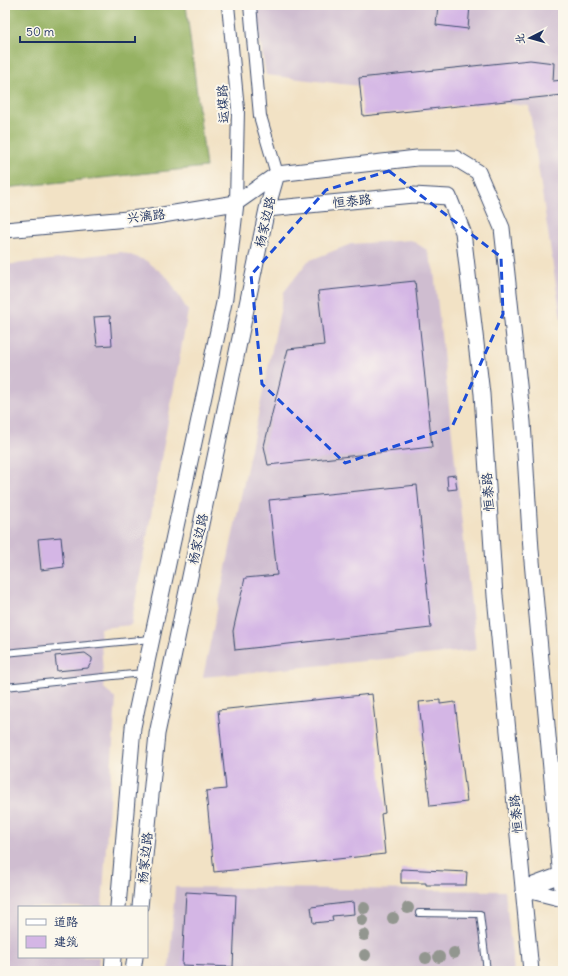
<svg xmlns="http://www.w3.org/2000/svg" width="568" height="976" font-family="Delius,'LXGW WenKai TC',sans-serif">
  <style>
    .industrial { fill: #cfbdd0 }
    .forest { fill: #96b264; stroke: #587061 }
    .building { fill: #d4b6e5 }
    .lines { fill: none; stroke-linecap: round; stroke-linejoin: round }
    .service-casing { stroke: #3b4a6d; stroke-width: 8 }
    .minor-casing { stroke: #3b4a6d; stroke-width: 14 }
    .tertiary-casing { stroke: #3b4a6d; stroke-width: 17 }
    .service { stroke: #fff; stroke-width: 6 }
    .minor { stroke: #fff; stroke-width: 12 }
    .tertiary { stroke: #fff; stroke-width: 15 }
    .tree { fill: #92968f }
    .marked { fill: none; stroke: #1d4ed8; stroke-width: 3; stroke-dasharray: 8 5; stroke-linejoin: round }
    .labels { text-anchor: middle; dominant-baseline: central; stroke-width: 4; stroke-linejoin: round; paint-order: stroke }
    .street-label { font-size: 13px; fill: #1b2f5e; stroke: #fbf7ec }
  </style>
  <rect width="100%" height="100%" fill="#fbf7ec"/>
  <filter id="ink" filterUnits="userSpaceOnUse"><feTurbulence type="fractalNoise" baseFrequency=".025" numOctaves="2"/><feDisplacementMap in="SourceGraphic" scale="8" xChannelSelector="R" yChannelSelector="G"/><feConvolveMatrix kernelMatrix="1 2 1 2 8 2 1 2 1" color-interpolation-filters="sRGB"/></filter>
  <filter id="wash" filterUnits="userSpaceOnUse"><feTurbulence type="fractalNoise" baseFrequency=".012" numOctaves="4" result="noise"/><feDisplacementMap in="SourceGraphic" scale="16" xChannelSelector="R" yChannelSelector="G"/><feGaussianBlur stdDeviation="0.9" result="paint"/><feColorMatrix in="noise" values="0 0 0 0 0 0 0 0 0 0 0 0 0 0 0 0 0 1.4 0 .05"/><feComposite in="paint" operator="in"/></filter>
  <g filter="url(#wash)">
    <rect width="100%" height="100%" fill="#f2e2c5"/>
    <path class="industrial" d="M254 5H563V332L529 106 266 75Z
      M411 240 427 250 434 271 476 650 203 677 284 292 308 261 351 244Z
      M122 252 147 261 168 278 188 311 131 625 100 628 104 688 116 699 102 907H19V957H99L98 971H5V265Z
      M175 887 505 891 514 971H169Z"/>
    <path class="forest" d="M5 5H186L206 167 5 188Z"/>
    <g id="blocks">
      <path class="building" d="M438 5H470L468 29 436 25Z
        M530 60 554 63 553 81 563 80V95L363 116 359 78Z
        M415 281 432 447 268 465 264 446 288 349 324 345 318 291Z
        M110 316 112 345 97 346 94 317Z
        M455 475 457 489 448 490 447 476Z
        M417 485 431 628 235 650 233 631 245 578 277 575 269 500Z
        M61 537 64 567 41 570 38 539Z
        M85 653 92 658V661L88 668 57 671 55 656Z
        M372 694 385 813 381 814 385 854 214 872 206 791 226 789 218 710Z
        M440 700V704L455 702 467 802 430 806 419 702Z
        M401 869 467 872 466 885H426V883H401Z
        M186 892 236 895 233 967 182 965Z
        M353 902 354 914 332 916 333 921 313 923 311 907Z"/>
    </g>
  </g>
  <g filter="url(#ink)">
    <use href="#blocks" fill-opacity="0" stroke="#3b4a6d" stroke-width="1"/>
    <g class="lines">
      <defs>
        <path id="service" d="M5 653 151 639
          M5 687 143 673
          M419 913 480 914 487 971"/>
        <path id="minor" d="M228 5 238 109 236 203
          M250 5 260 116 277 174"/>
        <path id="tertiary" d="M267 209 413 195 449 197 463 232 482 394 495 596 531 971
          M5 230 150 217 236 203 277 174 417 158H455L478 172 502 228 523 422 531 550 563 900
          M523 889 563 874
          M523 889 563 899
          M118 907 133 727 225 298 236 203
          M140 907 157 734 267 209 277 174
          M112 971 113 957
          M133 971 135 957"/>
      </defs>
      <use href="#service" class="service-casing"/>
      <use href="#minor" class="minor-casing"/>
      <use href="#tertiary" class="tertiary-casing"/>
      <use href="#service" class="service"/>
      <use href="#minor" class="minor"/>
      <use href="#tertiary" class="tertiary"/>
    </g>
    <g class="tree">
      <circle cx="364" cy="908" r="6"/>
      <circle cx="408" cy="908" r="6"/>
      <circle cx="393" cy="918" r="6"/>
      <circle cx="362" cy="920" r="6"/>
      <circle cx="364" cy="935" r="6"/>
      <circle cx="454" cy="953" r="6"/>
      <circle cx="365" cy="955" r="6"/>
      <circle cx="439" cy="957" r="6"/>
      <circle cx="426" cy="958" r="6"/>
    </g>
  </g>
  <path class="marked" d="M389 171 501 257 503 314 452 427 345 463 262 384 251 275 326 190Z"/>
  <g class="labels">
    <g class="street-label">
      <text transform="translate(223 104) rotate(-93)">运煤路</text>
      <text transform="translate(352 201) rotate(-6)">恒泰路</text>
      <text transform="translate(146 216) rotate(-7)">兴漓路</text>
      <text transform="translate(265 222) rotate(-77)">杨家边路</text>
      <text transform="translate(488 492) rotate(-94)">恒泰路</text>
      <text transform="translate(198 539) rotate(-78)">杨家边路</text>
      <text transform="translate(516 814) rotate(-96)">恒泰路</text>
      <text transform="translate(145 858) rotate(-84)">杨家边路</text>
    </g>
  </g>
  <rect width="568" height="976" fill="none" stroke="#fbf7ec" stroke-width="20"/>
  <rect x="18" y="906" width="130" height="52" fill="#fbf7ec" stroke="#a1a7b3"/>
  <rect x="26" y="919" width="20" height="6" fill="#ffffff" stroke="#a1a7b3"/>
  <text x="54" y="926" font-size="12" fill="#1b2f5e">道路</text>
  <rect x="26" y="936" width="20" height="12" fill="#d4b6e5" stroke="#a1a7b3"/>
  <text x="54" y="946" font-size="12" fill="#1b2f5e">建筑</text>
  <g transform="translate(530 38) rotate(264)" stroke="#fbf7ec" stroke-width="3" paint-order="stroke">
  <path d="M0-3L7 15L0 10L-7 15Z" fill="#1b2f5e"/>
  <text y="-6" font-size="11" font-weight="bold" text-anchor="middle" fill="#1b2f5e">北</text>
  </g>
  <path d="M20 36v6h115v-6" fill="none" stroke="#1b2f5e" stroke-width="2"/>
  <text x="26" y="36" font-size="12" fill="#1b2f5e" stroke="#fbf7ec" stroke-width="3" paint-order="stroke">50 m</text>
</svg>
